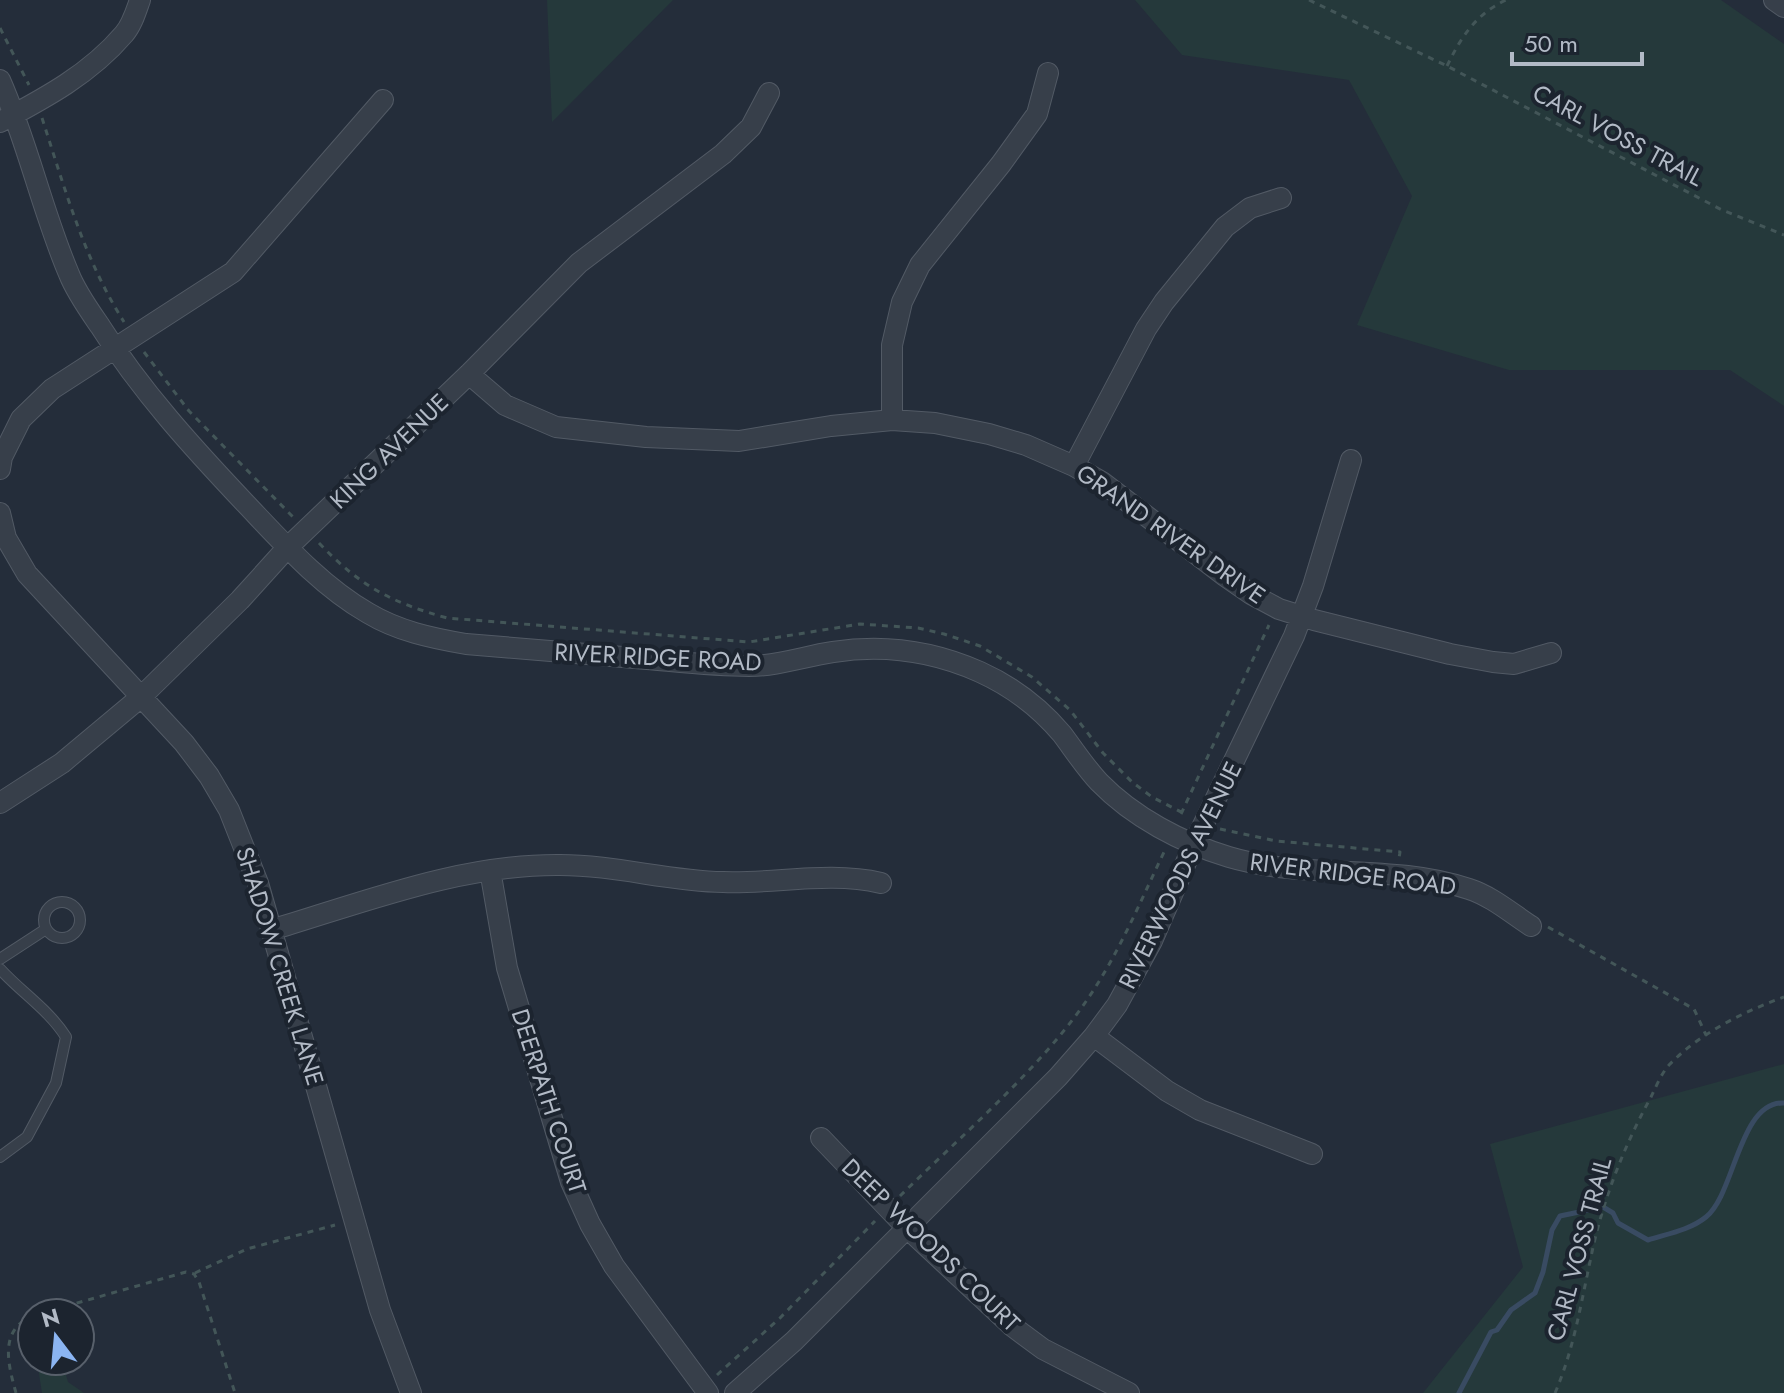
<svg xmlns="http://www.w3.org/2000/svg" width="1784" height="1393" font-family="Jost,sans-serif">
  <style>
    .green { fill: #25393b }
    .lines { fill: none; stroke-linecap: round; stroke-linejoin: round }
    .stream { stroke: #394b62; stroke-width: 5 }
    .lane-casing { stroke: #525a65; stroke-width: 12 }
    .street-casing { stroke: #525a65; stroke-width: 22 }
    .path { stroke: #435658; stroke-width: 3; stroke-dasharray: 6 6; stroke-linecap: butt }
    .lane { stroke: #373f4a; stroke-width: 10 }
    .street { stroke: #373f4a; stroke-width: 20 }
    .labels { text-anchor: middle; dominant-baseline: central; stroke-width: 8; stroke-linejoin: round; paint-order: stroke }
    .street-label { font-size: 24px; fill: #b2bac6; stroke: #1c242f }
  </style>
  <rect width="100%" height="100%" fill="#242d3a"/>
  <path class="green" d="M547 0H673L552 122Z
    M1135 0H1721L1784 44V406L1730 370H1509L1357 325 1412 196 1349 80 1182 55Z
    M1784 1064V1393H1423L1523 1267 1490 1144Z
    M37 1361H62L68 1382 84 1393H42Z"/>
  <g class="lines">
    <path class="stream" d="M1459 1393 1491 1332 1497 1330 1511 1310 1535 1293 1543 1272 1552 1230 1560 1216 1603 1207 1613 1213 1618 1223 1648 1240C1667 1234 1690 1230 1706 1217 1735 1194 1739 1101 1784 1103"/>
    <defs>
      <path id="lane" d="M44 920a18 18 0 1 1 36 0a18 18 0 1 1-36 0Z
        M0 959 46 929
        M0 969C22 993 49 1010 66 1037L56 1083 27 1137 0 1157"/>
      <path id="street" d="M1774 0 1784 7
        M0 80C28 143 42 211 69 274 76 292 89 310 100 326 141 391 193 448 246 504 283 543 321 586 368 613 398 631 431 638 466 644 526 649 586 654 647 659 681 662 715 666 749 666 778 666 805 656 833 652 884 644 933 651 980 672 1011 686 1040 708 1062 734 1074 750 1085 767 1099 782 1133 817 1182 843 1229 857 1306 880 1392 863 1469 889 1491 896 1511 913 1531 926
        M0 122C45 98 90 74 124 34 132 25 136 11 140 0
        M469 374 505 405 556 427 646 437 739 441 831 426 892 420 935 423 989 434 1026 445 1074 466 1102 482 1225 576 1251 594 1279 609 1314 620 1450 654 1493 662 1514 664 1551 653
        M892 420V345L902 302 920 265 1001 164 1037 114 1048 73
        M1074 466 1146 329 1164 302 1225 227 1250 208 1281 198
        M0 469 2 457 21 419 52 389 233 272 383 100
        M0 513 6 538 27 574 184 743 209 776 229 810 258 883 380 1310 411 1393
        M0 803 62 763 141 697 240 600 287 548 469 374 579 263 723 154 751 127 769 93
        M490 870 507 968 571 1182 590 1224 614 1266 708 1393
        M271 930C365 902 461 864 560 865 615 865 668 881 723 882 776 884 829 871 881 883
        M1094 1036 1167 1091 1200 1110 1312 1154
        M821 1138 906 1227 1012 1326 1043 1349 1129 1393
        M735 1393 794 1341 1058 1077 1094 1036 1117 1005 1152 941 1194 844 1294 636 1313 586 1351 460"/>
    </defs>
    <use href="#lane" class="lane-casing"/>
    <use href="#street" class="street-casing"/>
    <path class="path" d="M1309 0 1447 66 1722 210 1784 235
      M0 28 29 85
      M1447 66C1461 37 1476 14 1506 0
      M42 118C65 189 84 259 124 322
      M144 352 189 411 294 518
      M319 543C360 586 390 602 447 618L749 642 860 624 918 628 944 634 980 646 1032 677 1070 710 1103 753 1132 782 1152 797 1187 815
      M1181 814 1269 625
      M1220 829 1276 841 1400 852 1399 858
      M1548 927 1694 1009 1706 1035
      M900 1196C961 1136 1042 1067 1089 997 1120 951 1141 900 1165 850
      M195 1273 247 1249 335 1225
      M42 1313 186 1272 194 1274 199 1282 235 1393
      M717 1375 780 1318 875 1221
      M16 1393C7 1361 0 1330 32 1316
      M1555 1393C1574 1349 1581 1303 1591 1257 1602 1202 1624 1146 1651 1097 1656 1087 1661 1074 1669 1065 1700 1033 1743 1012 1784 997"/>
    <use href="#lane" class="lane"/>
    <use href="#street" class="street"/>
  </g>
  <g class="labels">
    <g class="street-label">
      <text transform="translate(1618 135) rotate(28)">CARL VOSS TRAIL</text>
      <text transform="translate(389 451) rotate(-44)">KING AVENUE</text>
      <text transform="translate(1171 534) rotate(35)">GRAND RIVER DRIVE</text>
      <text transform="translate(658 657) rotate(3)">RIVER RIDGE ROAD</text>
      <text transform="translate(1353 874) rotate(7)">RIVER RIDGE ROAD</text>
      <text transform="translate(1180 875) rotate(-64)">RIVERWOODS AVENUE</text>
      <text transform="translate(280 966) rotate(73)">SHADOW CREEK LANE</text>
      <text transform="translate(549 1101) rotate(72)">DEERPATH COURT</text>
      <text transform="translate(931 1245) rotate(44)">DEEP WOODS COURT</text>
      <text transform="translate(1579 1249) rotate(-75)">CARL VOSS TRAIL</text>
    </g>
  </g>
  <g transform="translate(56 1337) rotate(344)"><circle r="38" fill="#1c242f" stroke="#58606b" stroke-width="2"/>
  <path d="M0-6L14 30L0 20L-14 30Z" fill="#8bb5f2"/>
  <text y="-12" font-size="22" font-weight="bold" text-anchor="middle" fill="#b2bac6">N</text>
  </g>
  <path d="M1512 52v12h130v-12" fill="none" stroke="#b2bac6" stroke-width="4"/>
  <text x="1524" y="52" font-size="24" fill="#b2bac6" stroke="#1c242f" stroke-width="6" paint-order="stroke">50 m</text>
</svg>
